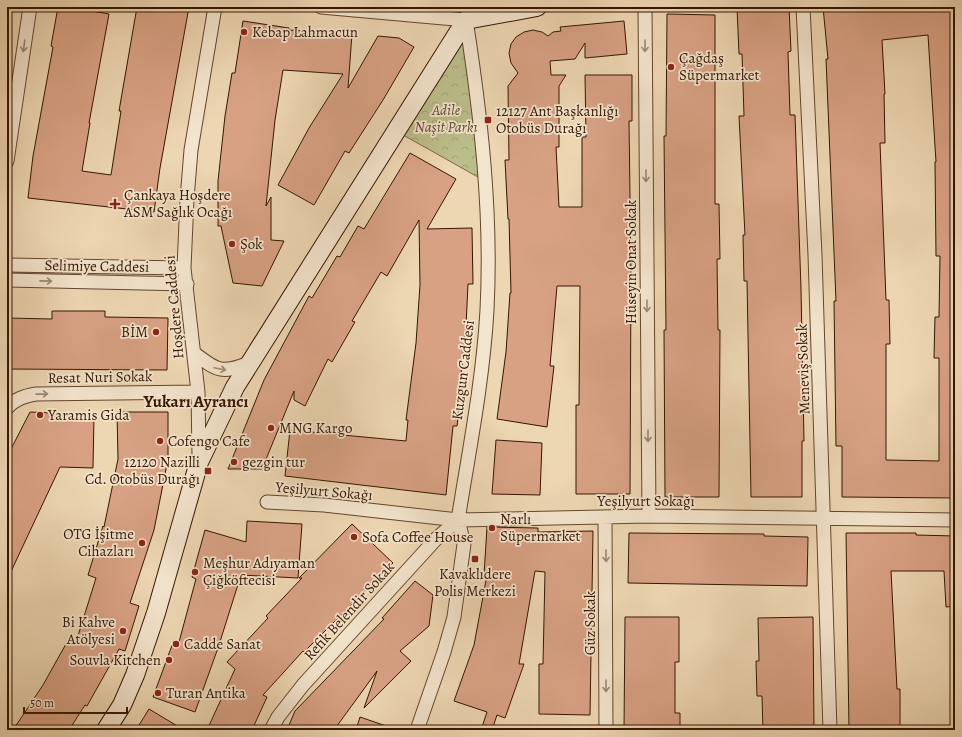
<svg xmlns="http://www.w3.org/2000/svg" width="962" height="737" font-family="Alegreya,serif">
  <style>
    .park { fill: url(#park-crowns); stroke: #786a46 }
    .building { fill: #d8a184; stroke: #351601; fill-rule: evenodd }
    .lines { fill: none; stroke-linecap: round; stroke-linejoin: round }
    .minor-casing { stroke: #63462d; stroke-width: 15 }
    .secondary-casing { stroke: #351601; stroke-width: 20 }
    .minor { stroke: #f3e4cd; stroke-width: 13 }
    .secondary { stroke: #f3e4cd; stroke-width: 18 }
    .oneway { stroke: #9e8771 }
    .poi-dot { fill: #8f2418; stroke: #f3e4cd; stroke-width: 1.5 }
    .labels { text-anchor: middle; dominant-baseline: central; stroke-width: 3.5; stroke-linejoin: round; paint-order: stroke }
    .poi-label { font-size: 15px; fill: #351601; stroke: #f3e4cd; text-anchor: start }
    .park-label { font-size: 15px; font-style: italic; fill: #5d482a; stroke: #f3e4cd }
    .street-label { font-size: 15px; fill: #351601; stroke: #f3e4cd }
    .quarter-label { font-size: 17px; font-weight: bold; fill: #351601; stroke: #f3e4cd }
  </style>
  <defs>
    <pattern id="park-crowns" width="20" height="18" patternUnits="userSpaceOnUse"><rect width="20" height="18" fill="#bbbd8a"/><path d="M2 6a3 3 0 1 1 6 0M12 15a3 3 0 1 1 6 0" fill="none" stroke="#a1a275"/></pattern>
  </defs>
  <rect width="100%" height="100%" fill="#edd6b2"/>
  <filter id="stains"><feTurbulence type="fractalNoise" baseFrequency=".005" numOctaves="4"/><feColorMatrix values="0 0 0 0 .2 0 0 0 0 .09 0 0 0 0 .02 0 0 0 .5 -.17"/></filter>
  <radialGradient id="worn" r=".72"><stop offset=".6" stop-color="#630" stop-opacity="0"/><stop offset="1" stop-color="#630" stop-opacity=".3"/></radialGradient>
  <path class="park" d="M466 20 485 181 396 131Z"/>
  <path class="building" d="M58 7H70L109 14 89 123H90L82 171 111 175 121 111H119L137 7H189L160 168 154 212 28 198 33 156 53 47 51 46Z
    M737 7H789L791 51 788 52 790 115H795L801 289 804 441H802V497H751L747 281H744L743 235H745L739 116H744L742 54H739Z
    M823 7H955V498L842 497V446H836L834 301H836L826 59H828ZM928 35 936 162H935L936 256H940L939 317H935L934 358H939V461L886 460V344H890L889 300H886L880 143H885L884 94H885L882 40Z
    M667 14 715 15V204H719L720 259H717L718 330H720L719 497H665L664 330H666L664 136H666Z
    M243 21 289 28V30L352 34 348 88 378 36 399 38 414 47 383 100 349 153 345 151 314 205 278 185 309 128 343 74 283 70 275 120 266 206 271 197V240L284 241 262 286 233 283 221 226H218V181L225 116 232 73H235Z
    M624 21 627 54 585 58V43L575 59 550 61 551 75H566L559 86V147H556L559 207H582V137H586L585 75H632V121H629L631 273 630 494H576V405H579L580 286H557L550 366H554L547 427 497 419 506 352 510 293H511L509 219H508L505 160H509L508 86 518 73 511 63 509 53 511 44 516 37 524 32 533 30 542 32 548 36 553 32 561 31 560 27Z
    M410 153 456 179 427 229 472 228 473 284H468L466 326 459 394H461L457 426H453L446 495 285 476 290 430 406 441 408 420H406L416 343 420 285 419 220 387 276 381 272 352 321 355 322 332 362 328 359 305 406 294 400V391L262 469H228L264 380 309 296 312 298 337 256 340 257 358 226 364 229Z
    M52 311H105V317L168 318 167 370 7 369V318L52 319Z
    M30 412 94 415 93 468 60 467 7 580V461L12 447Z
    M117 412H168V459L154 530 130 603 139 606 125 651 119 649 87 706 85 705 69 730H13L43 685 71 635 77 639 96 578 88 575 103 526 104 527 118 459Z
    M496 440 542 443 540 495 492 494Z
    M247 521 302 524 298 578 241 575 218 648 195 712 153 697 174 640 179 642 196 579 192 577 205 530 246 542Z
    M352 524 393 563 304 652 303 651 263 695 267 697 252 730H207L235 669 227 662 268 618 266 616 302 578H299Z
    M487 527 538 528V532L593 531 590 715 539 714V664H543L545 572 535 571 519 664H524L505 718 497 715 492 730H481L487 712 454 701 474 645 487 575H484Z
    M629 533 764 534V536L808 537 807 586 628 583Z
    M846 533H916V535L955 536V606L946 607 944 571H891L897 689H900V730H849Z
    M415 581 433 595 429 626 400 651 411 661 364 708 377 671 334 730H287L295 711 384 619 382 618Z
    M625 617H679V662H675V713H680V730H624Z
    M813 617 814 730H763L762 696H757L756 661H759L758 618Z
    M149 709 184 730H136Z
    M360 717 392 728V730H356Z"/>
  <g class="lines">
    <defs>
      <path id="minor" d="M321 7 466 20
        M645 7 649 516
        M803 7 815 255 830 730
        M7 161 30 7
        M7 265 184 268
        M7 280 187 284
        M194 353C217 371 222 374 249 363
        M7 408C15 399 24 396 36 394L198 392
        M199 458 198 392 184 268 187 199 191 150 215 7
        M267 502 324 505 458 520 649 516 955 520
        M605 517 606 730
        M271 730 278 717 303 685 436 539 458 520
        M417 730 444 652 454 617 464 544 458 520C469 451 483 381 487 310 492 213 481 116 466 20L471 7"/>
      <path id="secondary" d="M106 730 122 705 135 675 156 613 199 462 235 387 466 20 537 7"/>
    </defs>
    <use href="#minor" class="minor-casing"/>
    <use href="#secondary" class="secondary-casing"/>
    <use href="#minor" class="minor"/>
    <use href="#secondary" class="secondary"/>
  </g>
  <defs><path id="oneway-shaft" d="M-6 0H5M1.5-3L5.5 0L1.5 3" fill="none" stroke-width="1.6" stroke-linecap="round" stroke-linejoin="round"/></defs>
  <g class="oneway">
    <use href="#oneway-shaft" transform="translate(24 46) rotate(98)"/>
    <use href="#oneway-shaft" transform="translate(645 46) rotate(90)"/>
    <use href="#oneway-shaft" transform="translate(646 176) rotate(90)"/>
    <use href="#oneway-shaft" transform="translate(46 281) rotate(1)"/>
    <use href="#oneway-shaft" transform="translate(647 306) rotate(90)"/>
    <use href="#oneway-shaft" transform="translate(220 369) rotate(12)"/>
    <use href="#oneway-shaft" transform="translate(42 394) rotate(-1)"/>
    <use href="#oneway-shaft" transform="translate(648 436) rotate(90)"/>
    <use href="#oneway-shaft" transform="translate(606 556) rotate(89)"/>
    <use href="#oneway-shaft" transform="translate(606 686) rotate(90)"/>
  </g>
  <g class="poi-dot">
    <circle cx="244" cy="32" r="4"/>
    <circle cx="671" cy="67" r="4"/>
    <rect x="484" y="116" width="8" height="8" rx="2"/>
    <path d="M113 198h4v4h4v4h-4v4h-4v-4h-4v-4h4z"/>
    <circle cx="232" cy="244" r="4"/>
    <circle cx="156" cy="332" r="4"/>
    <circle cx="40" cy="415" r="4"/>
    <circle cx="271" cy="428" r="4"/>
    <circle cx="160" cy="441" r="4"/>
    <circle cx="234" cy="462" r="4"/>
    <rect x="204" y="467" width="8" height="8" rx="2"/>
    <circle cx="492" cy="528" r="4"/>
    <circle cx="354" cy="537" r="4"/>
    <circle cx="142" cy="543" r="4"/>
    <rect x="471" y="555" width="8" height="8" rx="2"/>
    <circle cx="195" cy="572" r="4"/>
    <circle cx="123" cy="631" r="4"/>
    <circle cx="176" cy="644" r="4"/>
    <circle cx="169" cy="660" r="4"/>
    <circle cx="158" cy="693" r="4"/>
  </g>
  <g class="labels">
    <g class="poi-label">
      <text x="252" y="32">Kebap Lahmacun</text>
      <text x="679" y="58">Çağdaş<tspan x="679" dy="17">Süpermarket</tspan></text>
      <text x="496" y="111">12127 Ant Başkanlığı<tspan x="496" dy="17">Otobüs Durağı</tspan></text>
      <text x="124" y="195">Çankaya Hoşdere<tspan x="124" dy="17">ASM Sağlık Ocağı</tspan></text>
      <text x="240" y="244">Şok</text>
      <text x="148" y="332" text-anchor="end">BİM</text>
      <text x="48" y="415">Yaramis Gida</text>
      <text x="279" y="428">MNG Kargo</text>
      <text x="168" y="441">Cofengo Cafe</text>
      <text x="200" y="462" text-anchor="end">12120 Nazilli<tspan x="200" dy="17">Cd. Otobüs Durağı</tspan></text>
      <text x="242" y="462">gezgin tur</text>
      <text x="500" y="519">Narlı<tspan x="500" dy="17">Süpermarket</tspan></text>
      <text x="134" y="534" text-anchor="end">OTG İşitme<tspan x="134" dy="17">Cihazları</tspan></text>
      <text x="362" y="537">Sofa Coffee House</text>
      <text x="203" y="563">Meşhur Adıyaman<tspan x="203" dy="17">Çiğköftecisi</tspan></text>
      <text x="475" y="574" text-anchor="middle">Kavaklıdere<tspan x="475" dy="17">Polis Merkezi</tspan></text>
      <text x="115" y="622" text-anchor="end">Bi Kahve<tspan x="115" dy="17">Atölyesi</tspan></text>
      <text x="184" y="644">Cadde Sanat</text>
      <text x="161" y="660" text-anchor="end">Souvla Kitchen</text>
      <text x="166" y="693">Turan Antika</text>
    </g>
    <g class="park-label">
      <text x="446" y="110">Adile<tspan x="446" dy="17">Naşit Parkı</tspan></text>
    </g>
    <g class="street-label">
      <text transform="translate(631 262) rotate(-90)">Hüseyin Onat Sokak</text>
      <text transform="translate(97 266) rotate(1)">Selimiye Caddesi</text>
      <text transform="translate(174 307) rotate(-95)">Hoşdere Caddesi</text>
      <text transform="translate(803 369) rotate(-92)">Meneviş Sokak</text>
      <text transform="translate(463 370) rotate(-83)">Kuzgun Caddesi</text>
      <text transform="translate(100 377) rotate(-1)">Resat Nuri Sokak</text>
      <text transform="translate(324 491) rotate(5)">Yeşilyurt Sokağı</text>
      <text x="646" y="501">Yeşilyurt Sokağı</text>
      <text transform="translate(349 611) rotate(-48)">Refik Belendir Sokak</text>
      <text transform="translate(590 623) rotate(-90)">Güz Sokak</text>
    </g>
    <g class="quarter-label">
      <text x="196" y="401">Yukarı Ayrancı</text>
    </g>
  </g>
  <rect width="962" height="737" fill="none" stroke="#edd6b2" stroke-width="24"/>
  <rect x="8" y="8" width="946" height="721" fill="none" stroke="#351601" stroke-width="2"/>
  <rect x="12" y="12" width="938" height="713" fill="none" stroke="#351601"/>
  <path d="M24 707v6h103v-6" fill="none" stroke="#351601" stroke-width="2"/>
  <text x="30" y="707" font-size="12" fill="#351601" stroke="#f3e4cd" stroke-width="3" paint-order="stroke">50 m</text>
  <rect width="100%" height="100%" filter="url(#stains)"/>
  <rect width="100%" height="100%" fill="url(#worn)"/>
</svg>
